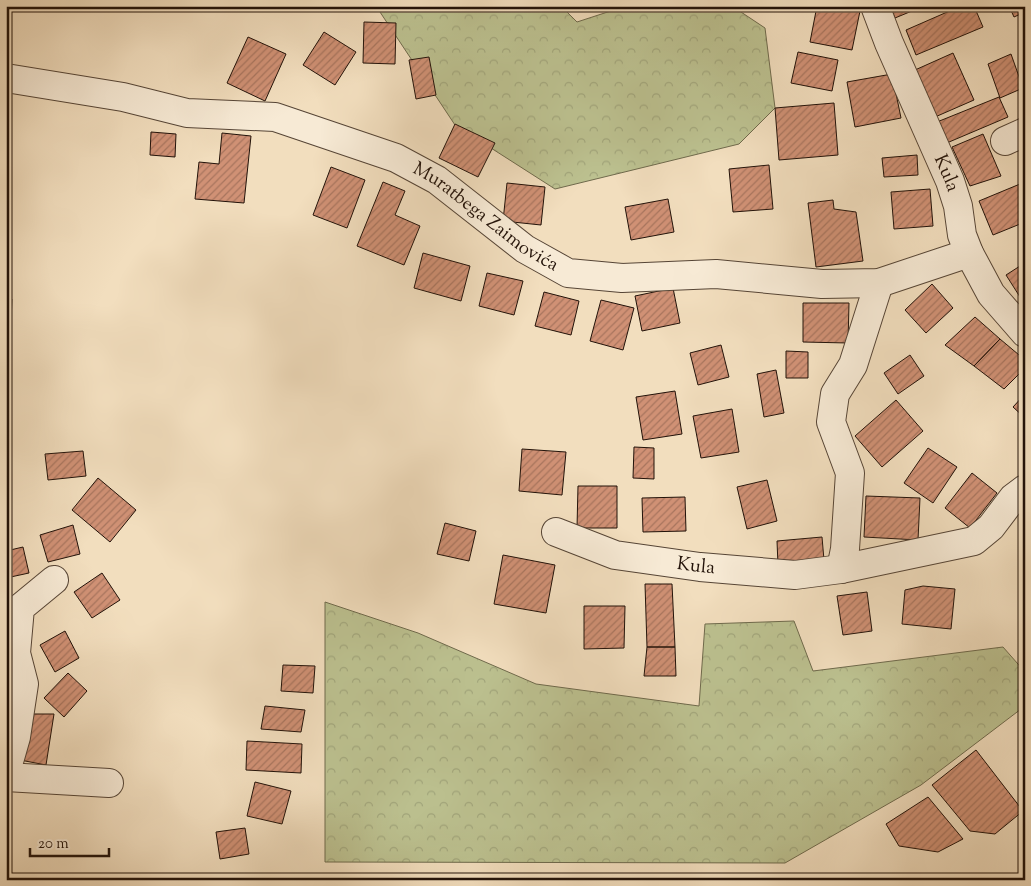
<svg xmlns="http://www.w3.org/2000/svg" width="1031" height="886" font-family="'Sorts Mill Goudy',serif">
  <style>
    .forest { fill: url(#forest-crowns); stroke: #6f6a4c }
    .building { fill: url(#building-hatch); stroke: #221209 }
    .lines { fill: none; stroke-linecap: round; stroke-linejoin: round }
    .minor-casing { stroke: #564536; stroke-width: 30 }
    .minor { stroke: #f7ead5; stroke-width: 28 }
    .labels { text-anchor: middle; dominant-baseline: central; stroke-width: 4; stroke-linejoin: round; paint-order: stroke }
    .street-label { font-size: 19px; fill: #221209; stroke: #f7ead5 }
  </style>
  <defs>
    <pattern id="forest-crowns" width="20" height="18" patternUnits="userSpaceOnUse" patternTransform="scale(1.25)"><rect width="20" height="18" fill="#bcc190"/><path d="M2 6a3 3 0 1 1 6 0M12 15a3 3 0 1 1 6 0" fill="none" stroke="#a1a57b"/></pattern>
    <pattern id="building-hatch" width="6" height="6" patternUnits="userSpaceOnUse" patternTransform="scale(1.25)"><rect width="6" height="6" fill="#d09175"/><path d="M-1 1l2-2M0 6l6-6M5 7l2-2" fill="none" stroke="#a8755e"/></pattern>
  </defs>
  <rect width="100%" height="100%" fill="#f2debe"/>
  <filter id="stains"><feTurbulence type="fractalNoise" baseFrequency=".004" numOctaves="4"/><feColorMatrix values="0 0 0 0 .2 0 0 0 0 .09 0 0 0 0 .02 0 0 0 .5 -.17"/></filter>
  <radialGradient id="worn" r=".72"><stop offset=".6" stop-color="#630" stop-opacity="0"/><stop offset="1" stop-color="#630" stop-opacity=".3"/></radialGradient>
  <path class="forest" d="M376 6H561L577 22 626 6H732L765 28 775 108 739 144 555 189 455 125Z
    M325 602 418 633 536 684 699 706 705 624 794 621 813 671 1003 647 1025 672V706L921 785 785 863 325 862Z"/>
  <path class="building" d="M817 6H834L860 11 852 50 810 42Z
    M890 6H924L895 18Z
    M961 6H974L983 27 916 55 906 30Z
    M1009 6H1025V12L1014 17Z
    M364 22 396 23 395 64 363 63Z
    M324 32 356 52 335 85 303 65Z
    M248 37 286 54 265 101 227 83Z
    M798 52 838 60 832 91 791 83Z
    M953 53 974 100 935 117 915 70Z
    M1011 54 1023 88 1000 98 988 64Z
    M429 57 436 95 416 99 409 60Z
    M892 74 901 118 855 127 847 82Z
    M999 97 1008 117 942 145 932 124Z
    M834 103 838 155 779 160 775 108Z
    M455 124 495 143 478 177 439 158Z
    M151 132 176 134 175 157 150 155Z
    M222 133 251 136 244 203 195 199 199 162 219 164Z
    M983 134 1001 176 970 186 952 147Z
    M917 155 918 175 884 177 882 158Z
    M769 165 773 209 733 212 729 169Z
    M331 167 365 180 347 228 313 215Z
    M383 182 405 191 395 215 420 226 404 265 357 246Z
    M507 183 545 187 541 225 503 221Z
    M1020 184 1025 197V222L993 235 979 201Z
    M930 189 933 226 894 229 891 192Z
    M668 199 674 232 631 240 625 207Z
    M833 200 834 209 856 212 863 261 816 267 808 203Z
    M423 253 470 266 461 301 414 288Z
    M1020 266 1025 273V294L1020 297 1006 275Z
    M487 273 523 281 514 315 479 306Z
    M932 284 953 308 926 333 905 310Z
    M673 288 680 323 642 331 635 296Z
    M544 292 579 301 571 335 535 326Z
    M6 298 12 299 10 343H6Z
    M601 300 634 308 623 350 590 341Z
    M803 303H849L848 343 803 342Z
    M975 317 1000 339 974 366 945 345Z
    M1000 339 1025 360V368L1004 389 974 366Z
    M721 345 729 377 698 385 690 353Z
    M786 351 808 352V378H786Z
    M910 355 924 376 898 394 884 373Z
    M776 370 784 413 764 417 757 374Z
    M675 391 682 434 643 440 636 397Z
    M1025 394V418L1013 407Z
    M896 400 923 431 882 467 855 436Z
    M732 409 739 452 701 458 693 416Z
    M634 447 654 448V479L633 478Z
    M928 448 957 467 933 503 904 483Z
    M522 449 566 452 562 495 519 491Z
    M83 451 86 476 48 480 45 454Z
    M972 473 997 493 970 528 945 508Z
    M98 478 136 510 110 542 72 510Z
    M767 480 777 521 747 529 737 487Z
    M578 486H617V528H577Z
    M866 496 920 498 918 540 864 537Z
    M685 497 686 531 643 532 642 498Z
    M445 523 476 531 469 561 437 554Z
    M73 525 80 554 48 562 40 535Z
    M822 537 824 560 778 565 777 541Z
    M23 547 29 573 6 578V551Z
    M503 555 555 565 546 613 494 604Z
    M102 573 120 600 92 618 74 592Z
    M645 584H672L675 647H647Z
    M923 586 955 589 951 629 902 624 905 590Z
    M867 592 872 631 843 635 837 596Z
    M584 606H625L624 648 584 649Z
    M65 631 79 658 55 672 40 645Z
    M647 647H675L676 676H644Z
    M283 665 315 666 313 693 281 691Z
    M68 673 87 691 64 717 44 698Z
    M265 706 305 710 301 732 261 729Z
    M27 714H54L46 765 20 760Z
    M247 741 302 744 301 773 246 770Z
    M976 750 1023 811 995 834 970 831 932 785Z
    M255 782 291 791 282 824 247 816Z
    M928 797 963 839 938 852 899 846 886 824Z
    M245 828 249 854 220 859 216 832Z"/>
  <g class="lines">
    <defs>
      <g id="minor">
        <path id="s1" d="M875 6 889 43 950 181 958 206 962 235 969 253 991 294 1025 333"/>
        <path id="s2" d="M6 78 123 97 187 113 275 117 396 158 437 180 525 249 568 273 622 278 716 274 822 284 879 283 969 253"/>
        <path d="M1005 141 1025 132"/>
        <path id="s3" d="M556 532 615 555 700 567 795 575 841 569 974 541 991 527 1013 498 1025 489"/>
        <path d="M841 569 845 549 850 473 831 422 835 394 853 365 879 283"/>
        <path d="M6 772 16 737 24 684 16 653 20 608 54 580"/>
        <path d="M6 777 109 783"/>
      </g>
    </defs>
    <use href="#minor" class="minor-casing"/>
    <use href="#minor" class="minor"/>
  </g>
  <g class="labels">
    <g class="street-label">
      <text stroke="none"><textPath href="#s1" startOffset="182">Kula</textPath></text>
      <text stroke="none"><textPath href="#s2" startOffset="508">Muratbega Zaimovića</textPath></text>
      <text stroke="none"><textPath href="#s3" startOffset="145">Kula</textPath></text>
    </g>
  </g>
  <rect width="1031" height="886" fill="none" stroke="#f2debe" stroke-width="25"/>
  <rect x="8" y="8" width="1016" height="871" fill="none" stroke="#221209" stroke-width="2.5"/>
  <rect x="12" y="12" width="1006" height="861" fill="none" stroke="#221209"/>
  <path d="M30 848v8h79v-8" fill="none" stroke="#221209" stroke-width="2.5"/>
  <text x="38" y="848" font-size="15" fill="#221209" stroke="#f7ead5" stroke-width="4" paint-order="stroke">20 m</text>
  <rect width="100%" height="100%" filter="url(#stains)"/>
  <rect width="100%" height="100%" fill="url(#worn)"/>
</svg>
